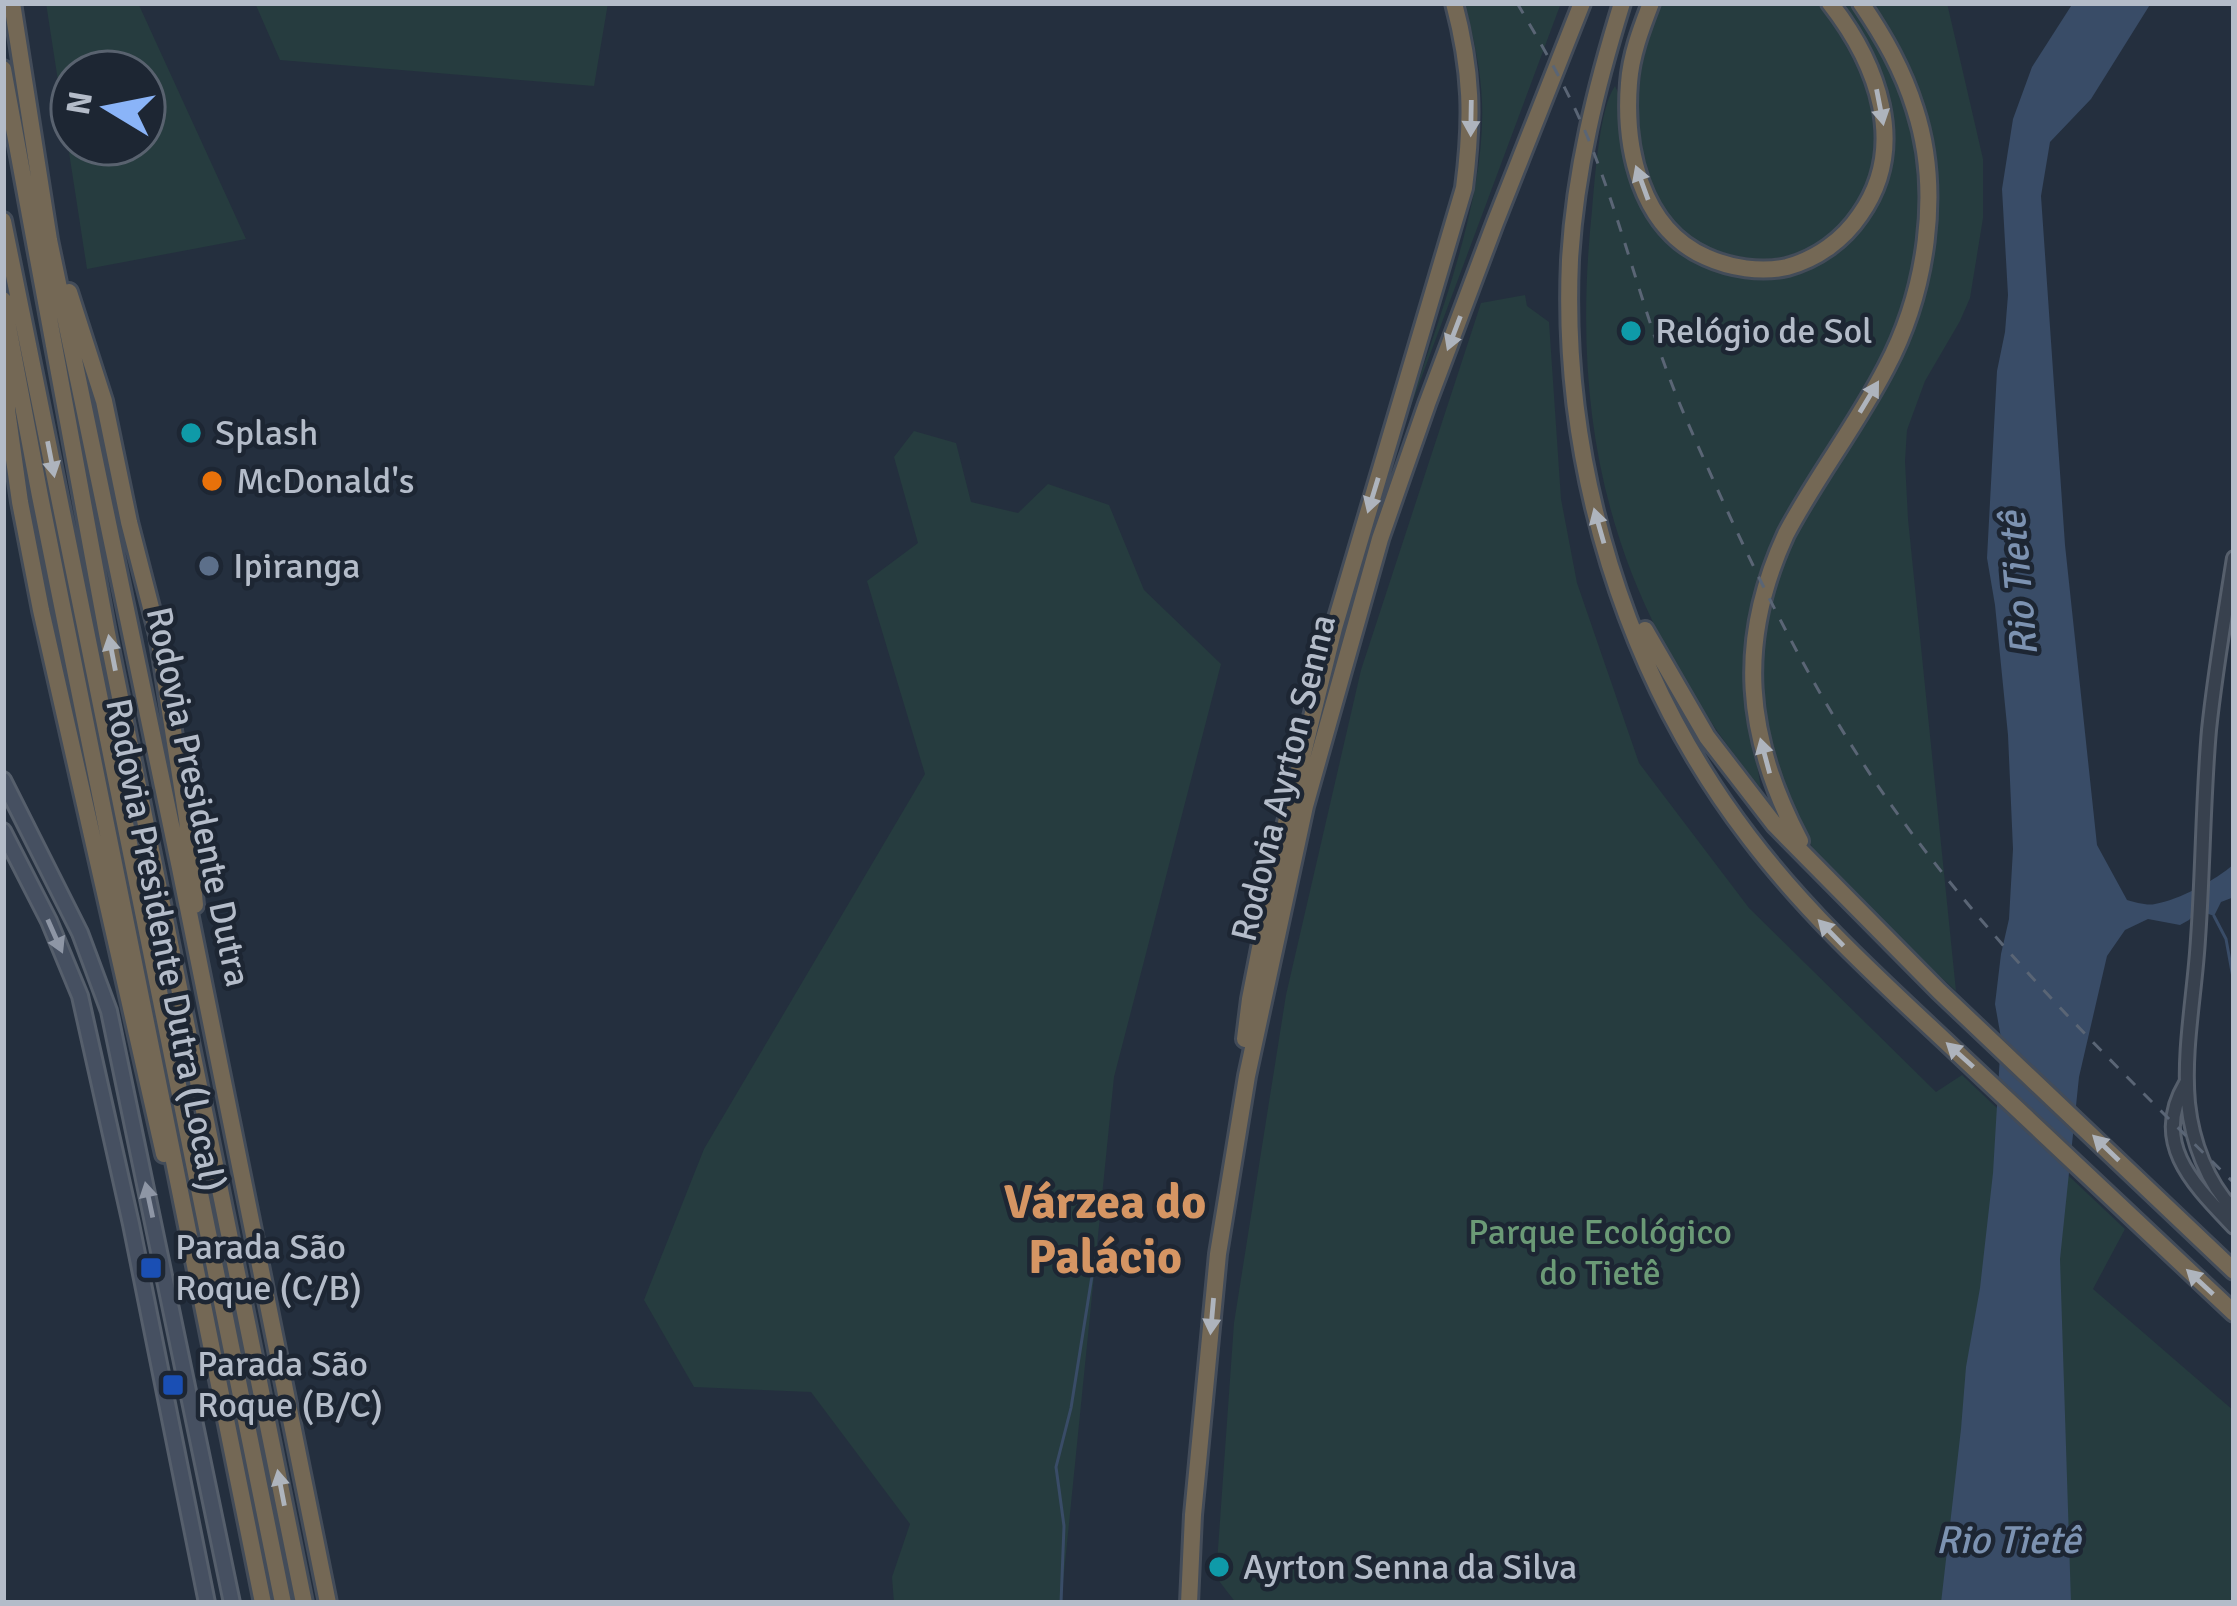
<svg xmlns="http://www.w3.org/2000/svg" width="2237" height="1606" font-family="Signika,sans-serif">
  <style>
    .green { fill: #263c3f; fill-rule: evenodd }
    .water { fill: #394c67 }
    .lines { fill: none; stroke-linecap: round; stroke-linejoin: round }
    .stream { stroke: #394c67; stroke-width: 3 }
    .tertiary-casing { stroke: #565f6c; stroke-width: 18 }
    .secondary-casing { stroke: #565f6c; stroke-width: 20 }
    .motorway-casing { stroke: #434c59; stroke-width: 22 }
    .tertiary { stroke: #38414e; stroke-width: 12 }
    .secondary { stroke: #465061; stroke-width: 14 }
    .motorway { stroke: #746855; stroke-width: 16 }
    .rail { stroke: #5a6575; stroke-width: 3; stroke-dasharray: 12 12; stroke-linecap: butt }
    .oneway { fill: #aeb4bd }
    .oneway2 { fill: #8e96a5 }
    .culture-dot { fill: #0f9aa8; stroke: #1d2633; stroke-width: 4.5 }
    .food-dot { fill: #e8710a; stroke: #1d2633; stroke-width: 4.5 }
    .service-dot { fill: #5c6f8a; stroke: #1d2633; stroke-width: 4.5 }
    .transit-dot { fill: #1a4fb4; stroke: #1d2633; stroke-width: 4.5 }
    .labels { text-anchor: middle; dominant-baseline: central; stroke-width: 9; stroke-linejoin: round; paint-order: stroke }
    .poi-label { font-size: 36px; fill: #b4bcc9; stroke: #1d2633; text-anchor: start }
    .street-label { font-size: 36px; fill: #b4bcc9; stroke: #1d2633 }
    .park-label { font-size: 36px; fill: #6b9a76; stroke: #1d2633 }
    .water-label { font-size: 39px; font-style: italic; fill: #7c92b1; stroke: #1d2633 }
    .district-label { font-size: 48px; font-weight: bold; fill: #d59563; stroke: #1d2633 }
  </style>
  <rect width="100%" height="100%" fill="#242f3e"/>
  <path class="green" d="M46 3H138L246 239 87 269ZM144 72V144H72V72Z
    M255 3H608L594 86 280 60Z
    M1465 3H1561L1403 427C1434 330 1486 204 1482 103 1481 69 1473 36 1465 3Z
    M1662 3H1817C1864 63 1900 143 1850 212 1834 234 1809 251 1783 257 1760 262 1732 257 1711 248 1649 221 1634 143 1640 82 1642 55 1652 29 1662 3Z
    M1837 3H1854L1898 79 1920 156 1921 192 1917 257 1909 292 1881 366 1780 531 1749 714 1761 789C1616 610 1568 439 1592 210 1595 180 1599 108 1615 86L1622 101 1652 219 1744 274 1847 241 1891 137Z
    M1872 3H1947L1983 159V218L1970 298 1960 321 1925 381 1907 430 1905 461 1908 519 1956 991C1920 958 1884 926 1850 891 1840 880 1827 870 1819 858 1812 849 1807 836 1802 826 1759 745 1748 649 1782 562 1809 494 1859 438 1893 374 1935 297 1950 193 1925 109 1913 70 1894 36 1872 3Z
    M1525 295 1527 306 1549 322 1561 499 1577 583 1639 763 1749 908 1936 1092 1962 1075 2125 1229 2093 1289 2234 1411V1603H1236L1216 1577 1234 1323 1286 995 1361 670 1481 303Z
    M914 431 956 443 971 502 1018 513 1048 484 1109 505 1144 590 1221 664 1114 1077 1061 1603H894L892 1577 910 1524 811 1392 694 1387 644 1300 704 1149 925 774 867 581 918 543 894 457Z"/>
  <path class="water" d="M2073 3H2151L2091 99 2050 142 2041 196 2065 545 2097 845 2127 900C2135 902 2147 906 2155 904 2179 900 2216 880 2234 864V897L2221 902 2214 916 2198 910 2189 920 2180 925 2148 919 2125 930 2107 956 2079 1077 2060 1259 2071 1603H1941L1961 1429 1966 1367 1980 1288 1993 1173 2001 1038 1995 1004 2001 954 2009 919 2013 849 2008 735 1995 605 1987 558 1997 371 2005 332 2008 295 2002 189 2013 119 2032 67Z"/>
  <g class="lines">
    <path class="stream" d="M2214 916 2226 939 2234 983
      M1061 1603 1064 1526 1056 1467 1071 1408 1092 1276"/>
    <defs>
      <path id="tertiary" d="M2234 558C2225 615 2215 672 2209 730 2203 799 2203 870 2198 939 2195 993 2183 1050 2188 1103 2192 1141 2207 1183 2234 1210
        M2186 1083C2150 1143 2194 1185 2234 1227"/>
      <path id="secondary" d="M3 780 80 933 109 1011 232 1603
        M3 831 49 921 80 996 131 1224 207 1603"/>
      <path id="motorway" d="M12 3 49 240 180 868 328 1603
        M1622 3C1596 87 1575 172 1570 260 1561 464 1625 675 1749 837 1812 920 1888 987 1963 1058 2054 1143 2143 1228 2234 1313
        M1651 3C1641 29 1631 55 1629 83 1624 147 1640 228 1706 257 1730 268 1761 273 1787 267 1817 259 1843 240 1860 215 1909 146 1877 63 1830 3
        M3 69 107 633 304 1603
        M3 221 283 1603
        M69 292 104 401 129 522 158 635 187 819 195 905
        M3 300 40 496 263 1603
        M7 357V410L20 502 41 610 164 1154
        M1645 630 1707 737 1775 825 1939 991 2234 1271
        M1800 841C1745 737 1736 642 1786 534 1816 477 1856 426 1886 368 1926 293 1942 192 1915 109 1903 70 1884 37 1861 3
        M1245 1039 1250 999 1279 851 1334 628 1464 188C1473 119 1472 71 1454 3
        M1189 1603 1193 1515 1218 1254 1247 1076 1305 806 1380 539 1427 404 1495 223 1582 3"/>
    </defs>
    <use href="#tertiary" class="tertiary-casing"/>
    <use href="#secondary" class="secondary-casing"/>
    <use href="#motorway" class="motorway-casing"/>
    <use href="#tertiary" class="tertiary"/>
    <use href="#secondary" class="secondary"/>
    <use href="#motorway" class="motorway"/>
    <path class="rail" d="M1517 3C1545 50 1572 97 1592 148 1626 235 1647 328 1684 414 1742 547 1804 680 1887 799 1986 940 2111 1062 2234 1183"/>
  </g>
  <defs><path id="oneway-solid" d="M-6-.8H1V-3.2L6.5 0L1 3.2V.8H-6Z" transform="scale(3)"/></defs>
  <g class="oneway">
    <use href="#oneway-solid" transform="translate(1880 107) rotate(79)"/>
    <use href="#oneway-solid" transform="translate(1471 118) rotate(91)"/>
    <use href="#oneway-solid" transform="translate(1642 183) rotate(-110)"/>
    <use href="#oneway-solid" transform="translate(1454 333) rotate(111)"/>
    <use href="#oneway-solid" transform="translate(1869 397) rotate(-59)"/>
    <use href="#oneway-solid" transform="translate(51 459) rotate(79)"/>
    <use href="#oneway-solid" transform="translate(1373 495) rotate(107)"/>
    <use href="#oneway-solid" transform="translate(1599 526) rotate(-106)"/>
    <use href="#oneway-solid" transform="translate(112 653) rotate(-101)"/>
    <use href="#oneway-solid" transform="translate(1765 756) rotate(-105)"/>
    <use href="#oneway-solid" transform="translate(1831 933) rotate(-134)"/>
    <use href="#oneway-solid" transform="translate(1960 1055) rotate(-138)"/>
    <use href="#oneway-solid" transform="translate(2106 1148) rotate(-136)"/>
    <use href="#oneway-solid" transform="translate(2200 1282) rotate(-137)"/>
    <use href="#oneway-solid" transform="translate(1212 1316) rotate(95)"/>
    <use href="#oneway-solid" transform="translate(281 1488) rotate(-101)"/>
  </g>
  <g class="oneway2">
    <use href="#oneway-solid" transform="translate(55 936) rotate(66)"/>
    <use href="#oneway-solid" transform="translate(149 1200) rotate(-102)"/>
  </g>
  <g class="culture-dot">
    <circle cx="1631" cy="331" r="12"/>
    <circle cx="191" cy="433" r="12"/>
    <circle cx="1219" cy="1567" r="12"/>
  </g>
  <circle class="food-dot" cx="212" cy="481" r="12"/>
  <circle class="service-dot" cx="209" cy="566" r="12"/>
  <g class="transit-dot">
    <rect x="139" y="1256" width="24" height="24" rx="6"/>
    <rect x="161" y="1373" width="24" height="24" rx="6"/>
  </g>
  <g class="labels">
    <g class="poi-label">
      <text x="1655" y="331">Relógio de Sol</text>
      <text x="215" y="433">Splash</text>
      <text x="236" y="481">McDonald's</text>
      <text x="233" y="566">Ipiranga</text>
      <text x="175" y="1247">Parada São<tspan x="175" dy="41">Roque (C/B)</tspan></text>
      <text x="197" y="1364">Parada São<tspan x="197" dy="41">Roque (B/C)</tspan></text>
      <text x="1243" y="1567">Ayrton Senna da Silva</text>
    </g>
    <g class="street-label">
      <text transform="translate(1284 778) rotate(-76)">Rodovia Ayrton Senna</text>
      <text transform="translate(198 797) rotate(78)">Rodovia Presidente Dutra</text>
      <text transform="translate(165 945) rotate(79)">Rodovia Presidente Dutra (Local)</text>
    </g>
    <g class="park-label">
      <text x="1600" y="1232">Parque Ecológico<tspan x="1600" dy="41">do Tietê</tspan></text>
    </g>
    <g class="water-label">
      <text transform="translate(2018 584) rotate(-95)">Rio Tietê</text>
      <text x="2008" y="1540">Rio Tietê</text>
    </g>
    <g class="district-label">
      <text x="1105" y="1202">Várzea do<tspan x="1105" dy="55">Palácio</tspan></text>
    </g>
  </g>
  <rect width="2237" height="1606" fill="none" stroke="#b4bcc9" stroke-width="12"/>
  <g transform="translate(108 108) rotate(280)"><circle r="57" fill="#1d2633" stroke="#59626f" stroke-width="3"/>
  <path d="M0-9L21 45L0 30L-21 45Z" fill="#8ab4f8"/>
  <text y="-18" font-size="33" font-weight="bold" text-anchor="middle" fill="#b4bcc9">N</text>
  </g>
</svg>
